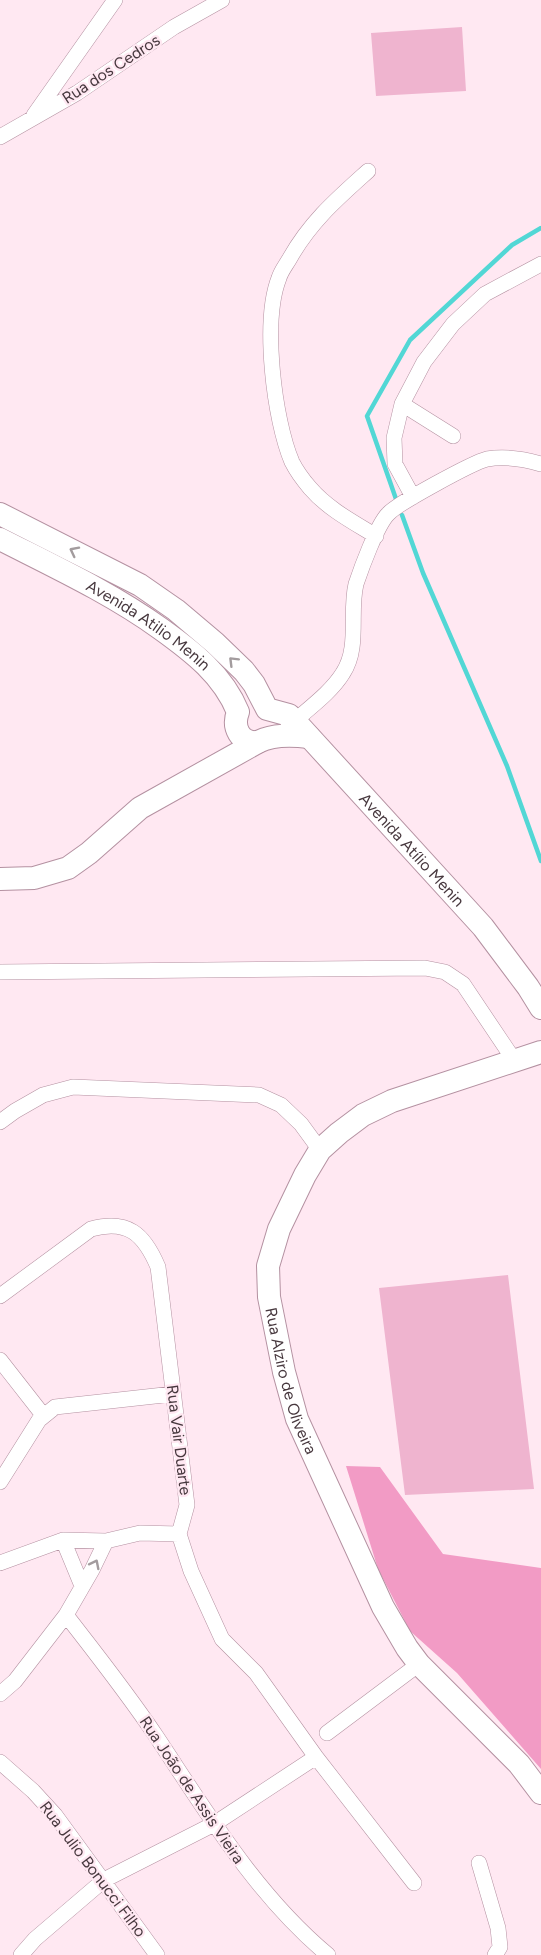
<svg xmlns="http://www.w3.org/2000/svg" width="541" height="1955" font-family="Figtree,sans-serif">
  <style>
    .green { fill: #efb4cf }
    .forest { fill: #f29bc5 }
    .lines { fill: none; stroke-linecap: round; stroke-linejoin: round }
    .stream { stroke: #52d7d5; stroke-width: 4.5 }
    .street-casing { stroke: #b491a1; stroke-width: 16 }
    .secondary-casing { stroke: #b491a1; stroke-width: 24 }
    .street { stroke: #fff; stroke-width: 15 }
    .secondary { stroke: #fff; stroke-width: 22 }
    .oneway { stroke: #a39c9e }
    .labels { text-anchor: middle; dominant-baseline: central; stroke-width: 4.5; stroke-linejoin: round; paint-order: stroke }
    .street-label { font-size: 16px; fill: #47383e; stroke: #ffe8f2 }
  </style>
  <rect width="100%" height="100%" fill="#ffe8f2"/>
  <path class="green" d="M462 27 466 91 376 96 371 33Z
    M508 1275 534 1489 405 1495 379 1288Z"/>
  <path class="forest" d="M346 1466 380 1467 443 1554 541 1568V1769L457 1673 410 1631 378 1569Z"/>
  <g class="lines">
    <path class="stream" d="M396 499 367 416 410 340 512 245 541 228
      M402 515 423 573 507 766 541 861"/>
    <defs>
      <path id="street" d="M34 115 115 0
        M0 137 77 93 174 27 222 0
        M368 171C337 199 311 221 290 258 286 265 281 271 279 278 262 321 274 420 292 462 296 470 304 481 310 488 328 509 353 522 376 536
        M402 404 453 436
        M413 497 395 464 394 438 402 404 424 362 453 324 485 294 541 264
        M288 727C306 710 330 694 343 673 360 647 349 613 356 584 361 569 377 525 388 514 398 503 472 463 487 459 505 456 524 459 541 464
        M0 972 425 968 445 972 463 984 514 1060
        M0 1122 15 1111 43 1095 73 1087 259 1095 281 1105 301 1124 320 1150
        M0 1296 91 1229C128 1219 144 1234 158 1267L187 1505 179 1534 191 1571 222 1639 256 1673 316 1757 414 1883
        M0 1360 43 1415
        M0 1482 39 1420 55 1407 173 1394
        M63 1540 82 1586
        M0 1563 63 1540 106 1541 140 1533 179 1534
        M66 1615C97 1655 128 1694 156 1736 208 1814 256 1895 328 1955
        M0 1694 15 1681 66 1615 92 1570 106 1541
        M327 1733 419 1664
        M0 1762 33 1791 55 1815 157 1955
        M479 1863 498 1928 500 1947 495 1955
        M21 1955 35 1939 104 1880 214 1824 316 1757"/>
      <g id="secondary">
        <path id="s1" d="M0 514 140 585 176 610 215 643 244 671 254 684 267 709 289 715 294 720 483 927 528 987 541 1008"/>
        <path id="s2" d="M0 539C55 567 111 593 161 629 193 652 223 675 238 712 232 727 240 744 258 742"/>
        <path d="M0 879 34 878 68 868 89 853 140 808 258 742C273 734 292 735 309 737"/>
        <path id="s3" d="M541 1052 392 1101 363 1115 339 1133 320 1150 305 1175 279 1229 268 1266 269 1297 284 1372 297 1419 383 1607 407 1648 419 1664 519 1764 541 1793"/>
      </g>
    </defs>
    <use href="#street" class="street-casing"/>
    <use href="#secondary" class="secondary-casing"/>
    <use href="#street" class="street"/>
    <use href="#secondary" class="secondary"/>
  </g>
  <defs><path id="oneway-chevron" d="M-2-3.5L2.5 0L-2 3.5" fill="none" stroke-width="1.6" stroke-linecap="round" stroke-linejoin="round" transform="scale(1.5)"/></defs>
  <g class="oneway">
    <use href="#oneway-chevron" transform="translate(74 551) rotate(-153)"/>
    <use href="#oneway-chevron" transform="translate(233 661) rotate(-135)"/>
    <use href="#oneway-chevron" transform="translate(95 1564) rotate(-63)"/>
  </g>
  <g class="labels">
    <g class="street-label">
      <text transform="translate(111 69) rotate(-33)">Rua dos Cedros</text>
      <text stroke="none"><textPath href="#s2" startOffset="172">Avenida Atilio Menin</textPath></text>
      <text stroke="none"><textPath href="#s1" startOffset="542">Avenida Atílio Menin</textPath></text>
      <text stroke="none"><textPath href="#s3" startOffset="490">Rua Alziro de Oliveira</textPath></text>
      <text transform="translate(179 1440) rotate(83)">Rua Vair Duarte</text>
      <text transform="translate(192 1790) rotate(56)">Rua João de Assis Vieira</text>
      <text transform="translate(93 1869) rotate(53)">Rua Julio Bonucci Filho</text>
    </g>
  </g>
</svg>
